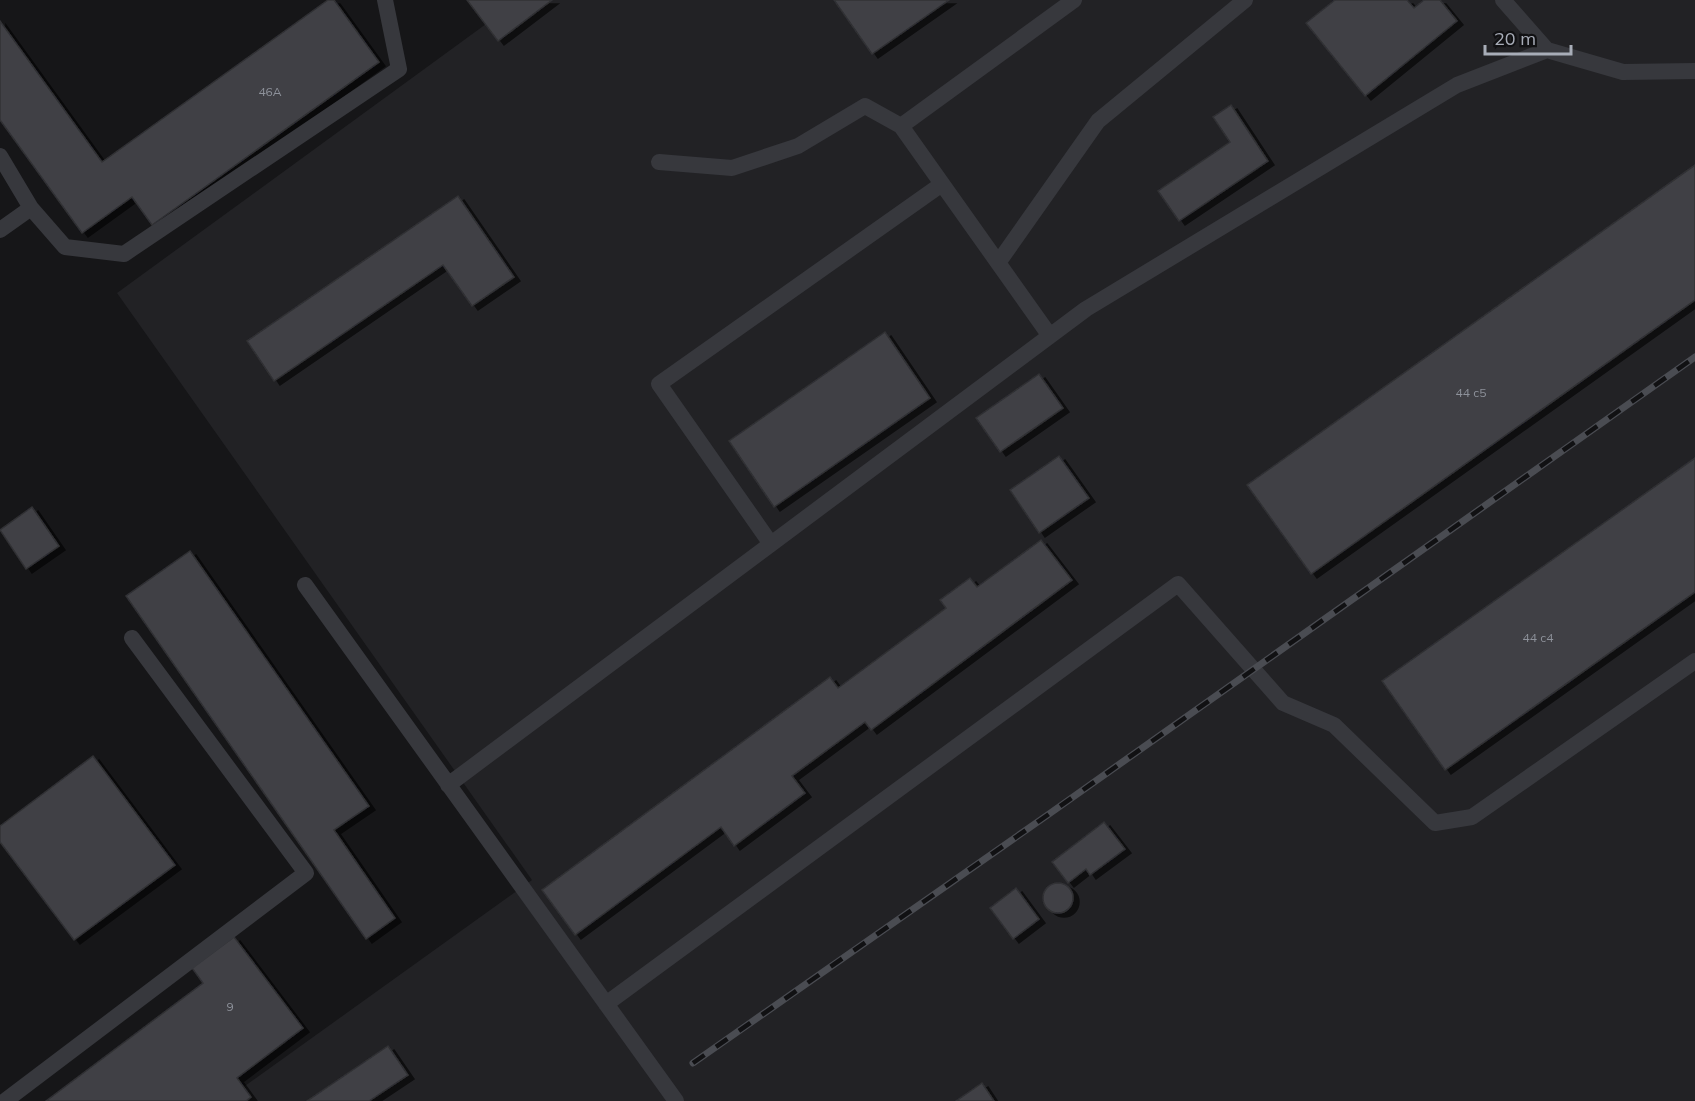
<svg xmlns="http://www.w3.org/2000/svg" width="1695" height="1101" font-family="Mulish,sans-serif">
  <style>
    .built { fill: #222225 }
    .building { fill: #404145; stroke: #303034; stroke-width: 1.5; filter: url(#shadow) }
    .lines { fill: none; stroke-linecap: round; stroke-linejoin: round }
    .lane { stroke: #37383d; stroke-width: 16 }
    .rail-casing { stroke: #4a4c52; stroke-width: 7 }
    .rail { stroke: #111113; stroke-width: 4.5; stroke-dasharray: 14; stroke-linecap: butt }
    .labels { text-anchor: middle; dominant-baseline: central; stroke-width: 4.5; stroke-linejoin: round; paint-order: stroke }
    .number-label { font-size: 12px; fill: #8e929b }
  </style>
  <defs>
    <filter id="shadow"><feDropShadow dx="6" dy="4" stdDeviation="0" flood-color="#0009"/></filter>
  </defs>
  <rect width="100%" height="100%" fill="#161618"/>
  <path class="built" d="M519 0H1695V1101H224L532 880 117 293Z"/>
  <path class="building" d="M328 0H334L379 62 152 225 132 197 82 233 0 120V21L102 162Z
    M467 0H552L498 41Z
    M834 0H949L872 54Z
    M1335 0H1407L1414 8 1424 0H1440L1457 21 1365 96 1306 23Z
    M1231 105 1268 161 1179 221 1158 191 1230 142 1213 117Z
    M1695 165V300L1311 574 1247 485Z
    M458 196 514 277 472 306 443 265 274 381 247 341Z
    M885 332 930 398 774 507 729 441Z
    M1039 374 1063 408 1000 452 976 418Z
    M1059 456 1089 498 1039 533 1010 490Z
    M1695 458V592L1445 770 1382 681Z
    M32 507 59 546 26 569 0 530Z
    M1041 540 1072 580 871 730 865 722 792 776 805 793 734 846 721 827 575 935 542 890 830 677 838 688 946 608 940 600 970 578 977 587Z
    M190 551 369 806 334 830 395 918 366 939 126 596Z
    M93 756 175 865 74 940 0 842V826Z
    M1104 822 1125 849 1090 875 1086 869 1068 883 1052 862Z
    M1043 898a15 15 0 1 1 30 0a15 15 0 1 1-30 0Z
    M1016 888 1039 919 1013 939 990 908Z
    M234 937 303 1028 237 1078 251 1097 246 1101H46L203 983 192 968Z
    M388 1046 408 1075 369 1101H307Z
    M982 1083 994 1101H956Z"/>
  <g class="lines">
    <path class="lane" d="M1503 0 1547 50 1623 72 1695 71
      M901 126 1074 0
      M0 156 31 208 65 247 124 254 399 69 385 0
      M659 162 732 168 798 146 865 106 901 126 1050 336
      M0 230 31 208
      M998 263 1098 121 1245 0
      M771 544 659 384 942 184
      M305 585 676 1101
      M448 785 1086 309 1457 85 1547 50
      M606 1004 1178 584 1283 703 1334 725 1435 823 1472 817 1695 661
      M5 1101 306 873 132 638"/>
    <defs>
      <path id="rail" d="M693 1063 1049 814 1695 357"/>
    </defs>
    <use href="#rail" class="rail-casing"/>
    <use href="#rail" class="rail"/>
  </g>
  <g class="labels">
    <g class="number-label">
      <text x="270" y="91">46А</text>
      <text x="1471" y="392">44 с5</text>
      <text x="1538" y="637">44 с4</text>
      <text x="230" y="1006">9</text>
    </g>
  </g>
  <path d="M1485 45v9h86v-9" fill="none" stroke="#a8adb8" stroke-width="3"/>
  <text x="1494" y="45" font-size="18" fill="#a8adb8" stroke="#111113" stroke-width="4.5" paint-order="stroke">20 m</text>
</svg>
